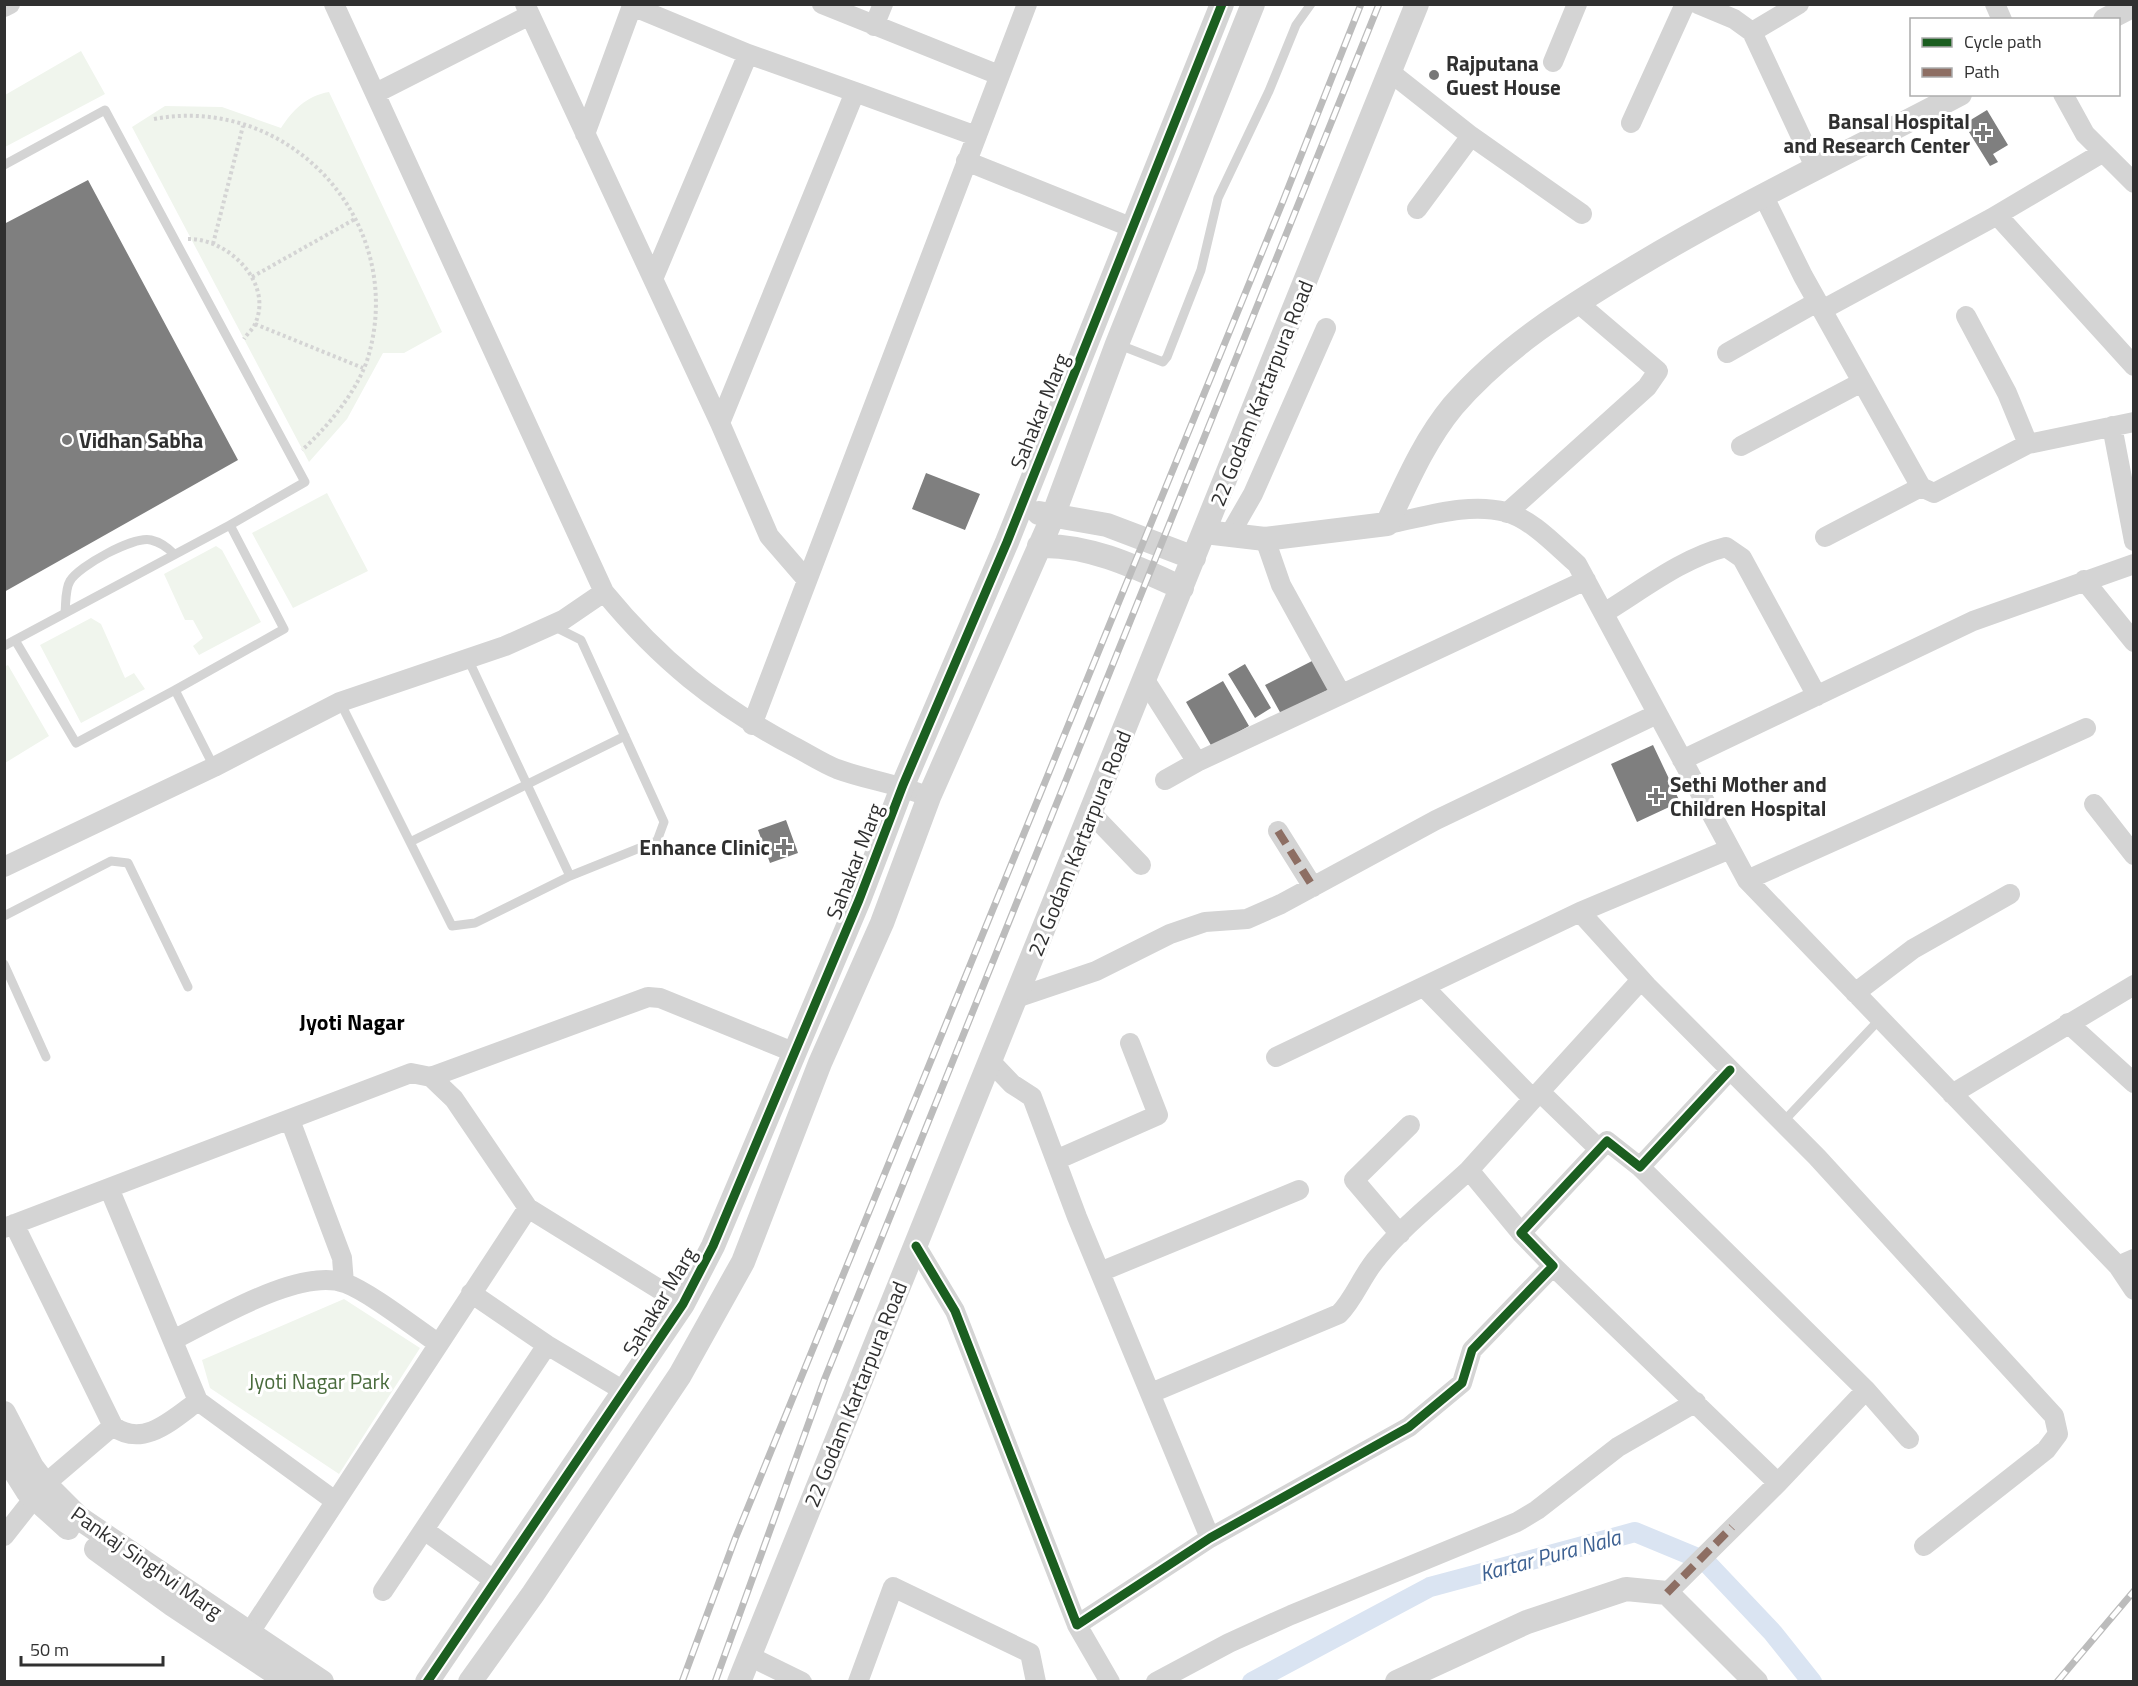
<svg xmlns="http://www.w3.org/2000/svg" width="2138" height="1686" font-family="'Titillium Web',sans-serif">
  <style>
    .green { fill: #f0f5ed }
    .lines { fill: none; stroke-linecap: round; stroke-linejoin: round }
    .canal { stroke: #dae4f2; stroke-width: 20 }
    .building { fill: #7f7f7f }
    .path { stroke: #d4d4d4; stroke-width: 4; stroke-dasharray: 3 3; stroke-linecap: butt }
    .service { stroke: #d4d4d4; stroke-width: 9 }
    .minor { stroke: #d4d4d4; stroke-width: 20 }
    .tertiary { stroke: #d4d4d4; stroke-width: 24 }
    .rail-casing { stroke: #bcbcbc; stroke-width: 7 }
    .rail { stroke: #fff; stroke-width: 4.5; stroke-dasharray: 14; stroke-linecap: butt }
    .quiet { stroke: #8d6e63; stroke-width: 8; stroke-dasharray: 15 8; stroke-linecap: butt }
    .cycleway-casing { stroke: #fff; stroke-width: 13 }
    .cycleway { stroke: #1b5e20; stroke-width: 9 }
    .poi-dot { fill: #787878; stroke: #fff; stroke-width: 2 }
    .labels { text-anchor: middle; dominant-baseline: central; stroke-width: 6; stroke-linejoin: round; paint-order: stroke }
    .poi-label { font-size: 21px; font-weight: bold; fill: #303030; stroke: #fff; text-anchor: start }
    .street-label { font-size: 21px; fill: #303030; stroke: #fff }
    .park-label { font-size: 21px; fill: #4a6c3d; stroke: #fff }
    .neighbourhood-label { font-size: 22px; font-weight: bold; fill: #000; stroke: #fff }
    .water-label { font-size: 22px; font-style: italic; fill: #3d6192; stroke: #fff }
  </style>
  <rect width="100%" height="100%" fill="#fff"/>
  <path class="green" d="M81 51 105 94 5 147V95Z
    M329 92 442 332 404 353H383L347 419 309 462 132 127 165 106 222 107 281 128C293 110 306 96 329 92Z
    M327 493 368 571 293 608 252 533Z
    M216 546 222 550 261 622 199 655 193 646 203 638 193 620H185L164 574Z
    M91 618 101 624 125 678 134 673 145 689 81 723 40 645Z
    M8 665 49 736 5 763 4 667Z
    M344 1299 420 1348 339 1474 210 1388 202 1360Z"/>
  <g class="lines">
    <path class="canal" d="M1252 1682 1430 1587 1635 1532 1705 1561 1773 1633 1812 1682"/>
  </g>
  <path class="building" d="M1987 110 2008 145 1993 154 1998 162 1990 166 1964 124Z
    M88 180 238 460 4 592V224Z
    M926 473 980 494 965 530 912 509Z
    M1314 660 1330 689 1281 714 1265 685Z
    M1245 664 1271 708 1255 718 1228 674Z
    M1223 681 1249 726 1212 747 1186 702Z
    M1653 745 1680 802 1637 822 1611 764Z
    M786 820 798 853 770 863 758 830Z"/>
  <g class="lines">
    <path class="path" d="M154 119C289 94 406 220 369 354 360 388 328 427 302 450
      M188 239C228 238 274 283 255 324 253 329 247 334 244 339
      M213 244 243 126
      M252 277 355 219
      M255 324 363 368"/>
    <path class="service" d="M4 165 105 110 305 482 230 525 284 629 175 690 214 767
      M1117 344 1163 362 1167 357 1201 270 1218 198 1269 91 1296 25 1311 4
      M65 613C66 603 65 589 70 581 79 566 133 536 151 540 160 542 168 548 174 554
      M15 640 230 525
      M4 646 15 640 76 743 175 690
      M468 659 570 876
      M340 702 452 926 475 923 570 876 657 841 664 822 581 640 559 629 555 624
      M410 842 625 736
      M4 916 111 861 128 863 188 987
      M4 964 46 1057
      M1782 1123 1880 1019"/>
    <path class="minor" d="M334 4 604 592C659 659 715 705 793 746 807 753 822 763 837 769 867 780 899 784 929 797
      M525 4 720 423 769 536 807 580
      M822 4 999 75
      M1698 4 1734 19 1752 32 1799 4
      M1995 4 2002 20
      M4 7 10 4
      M874 26 883 4
      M1752 32 1816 169
      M1553 62 1577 4
      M1390 72 1471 136 1582 214
      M855 92 976 136
      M376 93 530 15
      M2063 94 2085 134 2134 183
      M1631 123 1685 4
      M585 134 632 6 748 54
      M966 161 1133 228
      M1763 195 1803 276 1921 487 1934 493 2028 444 2134 422
      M1417 209 1471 136
      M1997 215 2134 366
      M653 279 748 54 855 92 720 423
      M1822 310 1992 218 2102 153
      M1966 316 2007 393 2028 444
      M1727 353 1817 302
      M2112 426 2134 541
      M1741 446 1862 382
      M1507 513 1647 387 1658 371 1577 302
      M1387 524C1425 517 1467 502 1506 512 1533 520 1556 546 1577 564L1747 880 2118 1266 2134 1259
      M1230 534 1253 494 1326 328
      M1825 537 1921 487
      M1265 539 1281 585 1341 694
      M2084 580 2134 642
      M1604 613C1642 590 1682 558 1726 547L1742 558 1817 696
      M1145 680 1197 762 1586 580
      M752 725 1027 4
      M1682 760 1973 621 2134 564
      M1165 780 1197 762
      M2094 804 2134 855
      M1091 813 1141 865
      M1278 831 1313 887
      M1730 849 1580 912 1647 986 1817 1157 2054 1416 2058 1434 2046 1450 1924 1546
      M4 867 214 767 340 702 505 646 563 620 604 592
      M1747 880 2086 728
      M1424 987 1533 1099 1641 980
      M1855 993 1913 949 2010 894
      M1016 998 1096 971 1170 934 1205 922 1247 919 1281 904 1436 820 1657 714
      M2068 1023 2134 1083
      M1276 1057 1580 912
      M990 1061 1012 1084 1032 1097 1077 1217 1210 1538
      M431 1077 648 997 660 998 793 1052
      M1540 1092 1599 1149
      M1952 1094 2134 985
      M290 1120 342 1258 344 1283
      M1056 1160 1158 1115 1130 1043
      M1469 1170 1533 1099
      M109 1188 198 1401 335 1501
      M4 1228 411 1073 431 1077 454 1099 528 1208 683 1304
      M1400 1234 1354 1180 1410 1125
      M916 1246 955 1311 1077 1625 1210 1538 1409 1427 1462 1383 1472 1350 1553 1266 1521 1233 1607 1141 1640 1167 1730 1070
      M1553 1266 1778 1483 1866 1390 1640 1167
      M2118 1266 2134 1290
      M1100 1272 1299 1190
      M471 1293 547 1345 624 1391
      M173 1340C214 1320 300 1267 345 1283 371 1293 414 1327 439 1344
      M1866 1390 1909 1439
      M1151 1393 1339 1314C1355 1298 1362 1275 1378 1257 1404 1225 1439 1198 1469 1170L1521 1233
      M113 1426C143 1449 173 1419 198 1401
      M424 1530 495 1581
      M4 1536 45 1484 113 1426 14 1224
      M383 1591 547 1345
      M1667 1593 1778 1483
      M1077 1625 1110 1682
      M250 1632 528 1208
      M749 1656 802 1682
      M858 1682 893 1587 1030 1653 1036 1682
      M1156 1682 1229 1643 1291 1615 1517 1522 1537 1510 1618 1447 1696 1402"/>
    <path class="tertiary" d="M2105 20 2134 5
      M1039 513 1107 525 1194 558
      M1205 532 1265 539 1387 524C1406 484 1424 441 1453 406 1503 348 1567 308 1632 269 1738 205 1850 152 1960 94
      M1039 546C1089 544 1138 568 1182 588
      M4 1413 32 1467 45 1484 79 1518 322 1682
      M4 1454 28 1492 68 1528
      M96 1549 173 1605 289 1682
      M427 1682 683 1304 713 1246 859 900 903 785 1007 542 1222 4
      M470 1682 533 1594 680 1375 743 1262 820 1063 882 923 929 797 1053 516 1117 344 1253 4
      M739 1682 1417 4
      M1397 1682 1527 1622 1626 1589 1667 1593 1756 1682"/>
    <defs>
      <path id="rail" d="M682 1682 735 1539 1283 201 1361 4
        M715 1682 825 1378 1379 4
        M2057 1682 2134 1591"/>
    </defs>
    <use href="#rail" class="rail-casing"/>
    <use href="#rail" class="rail"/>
    <path class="quiet" d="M1278 831 1313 887
      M1667 1593 1732 1527"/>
    <defs>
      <path id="cycleway" d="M916 1246 955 1311 1077 1625 1210 1538 1409 1427 1462 1383 1472 1350 1553 1266 1521 1233 1607 1141 1640 1167 1730 1070
        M427 1682 683 1304 713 1246 859 900 903 785 1007 542 1222 4"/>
    </defs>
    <use href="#cycleway" class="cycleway-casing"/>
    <use href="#cycleway" class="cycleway"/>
  </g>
  <g class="poi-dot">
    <circle cx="1434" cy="75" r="6"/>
    <path d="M1980 124h6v6h6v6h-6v6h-6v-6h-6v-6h6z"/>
    <circle cx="67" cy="440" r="6"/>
    <path d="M1653 787h6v6h6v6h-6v6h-6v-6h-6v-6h6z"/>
    <path d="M781 838h6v6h6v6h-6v6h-6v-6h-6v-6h6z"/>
  </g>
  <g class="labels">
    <g class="poi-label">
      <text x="1446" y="63">Rajputana<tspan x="1446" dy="24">Guest House</tspan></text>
      <text x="1970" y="121" text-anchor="end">Bansal Hospital<tspan x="1970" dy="24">and Research Center</tspan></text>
      <text x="79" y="440">Vidhan Sabha</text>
      <text x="1670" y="784">Sethi Mother and<tspan x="1670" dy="24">Children Hospital</tspan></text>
      <text x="770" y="847" text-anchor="end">Enhance Clinic</text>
    </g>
    <g class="street-label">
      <text transform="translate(1261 393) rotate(-68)">22 Godam Kartarpura Road</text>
      <text transform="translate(1039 411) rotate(-68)">Sahakar Marg</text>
      <text transform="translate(1079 843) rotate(-68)">22 Godam Kartarpura Road</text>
      <text transform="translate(854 861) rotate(-69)">Sahakar Marg</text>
      <text transform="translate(659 1301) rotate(-59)">Sahakar Marg</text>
      <text transform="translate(855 1394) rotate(-68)">22 Godam Kartarpura Road</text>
      <text transform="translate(147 1562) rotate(35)">Pankaj Singhvi Marg</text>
    </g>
    <g class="park-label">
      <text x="319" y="1381">Jyoti Nagar Park</text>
    </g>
    <g class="neighbourhood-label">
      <text x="352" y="1022">Jyoti Nagar</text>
    </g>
    <g class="water-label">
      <text transform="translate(1550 1555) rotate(-15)">Kartar Pura Nala</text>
    </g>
  </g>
  <rect width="2138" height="1686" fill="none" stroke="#303030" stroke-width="12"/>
  <rect x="1910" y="18" width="210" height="78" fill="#ffffff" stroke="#acacac" stroke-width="1.5"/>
  <rect x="1922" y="38" width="30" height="9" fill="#1b5e20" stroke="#acacac" stroke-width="1.5"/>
  <text x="1964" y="48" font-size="18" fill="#303030">Cycle path</text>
  <rect x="1922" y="68" width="30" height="9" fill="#8d6e63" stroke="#acacac" stroke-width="1.5"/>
  <text x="1964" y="78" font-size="18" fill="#303030">Path</text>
  <path d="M21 1656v9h142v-9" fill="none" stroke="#303030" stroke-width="3"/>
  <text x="30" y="1656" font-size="18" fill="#303030" stroke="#ffffff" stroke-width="4.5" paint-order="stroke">50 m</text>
</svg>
